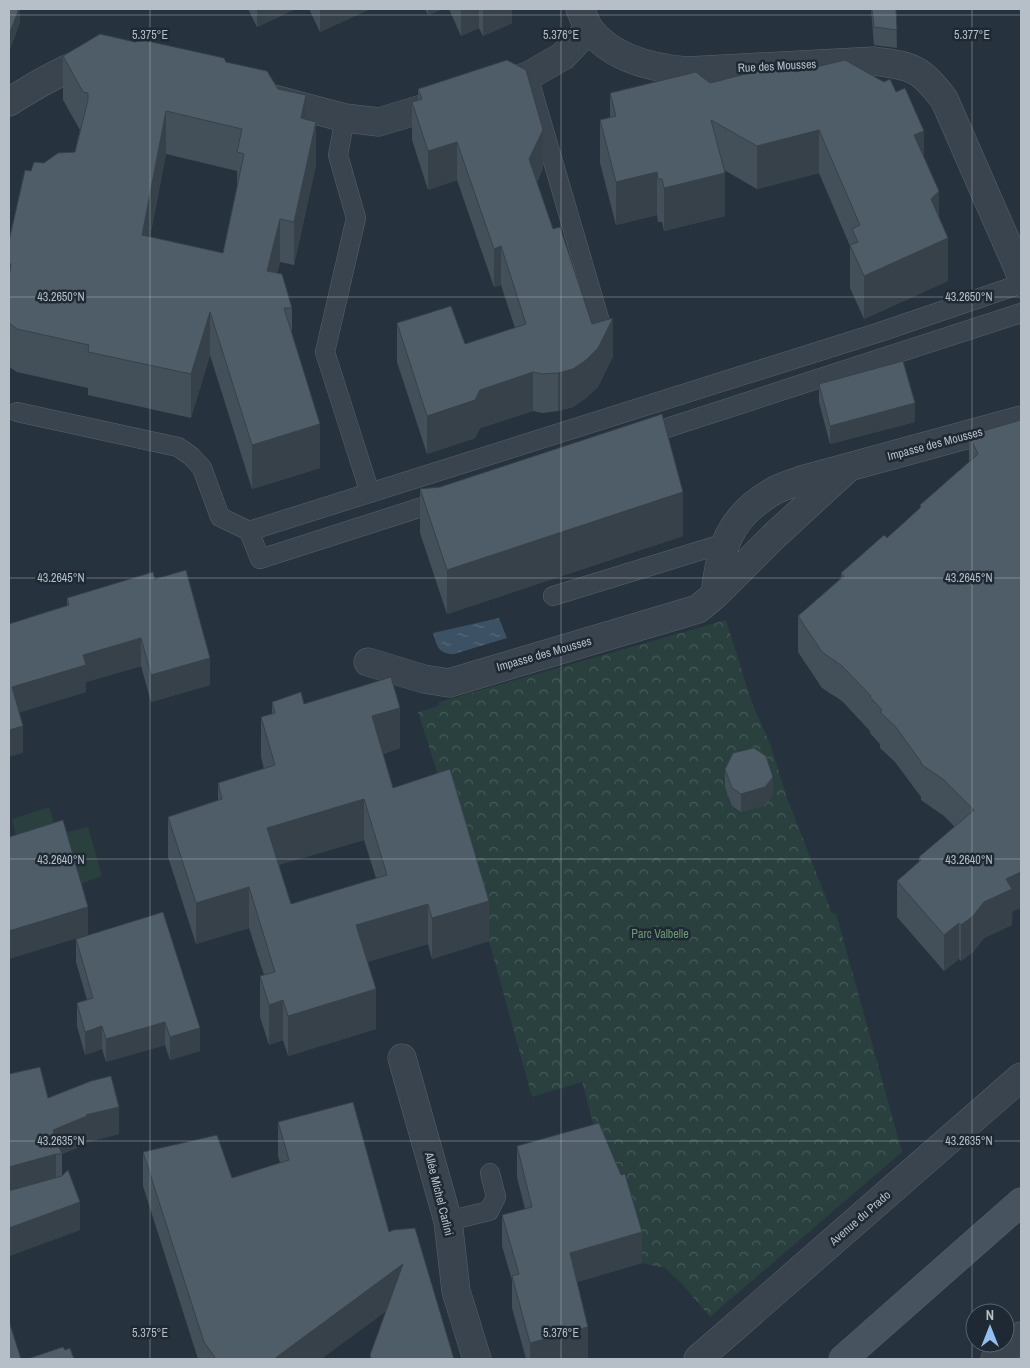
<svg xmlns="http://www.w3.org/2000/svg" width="1030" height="1368" font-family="'Archivo Narrow',sans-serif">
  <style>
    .green { fill: #29403f }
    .park { fill: url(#park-crowns) }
    .water { fill: url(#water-ripples) }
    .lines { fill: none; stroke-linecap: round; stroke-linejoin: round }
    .service-casing { stroke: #58626b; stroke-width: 20 }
    .minor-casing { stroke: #58626b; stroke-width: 29 }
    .secondary-casing { stroke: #58626b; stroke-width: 29 }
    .service { stroke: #3a444e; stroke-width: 19 }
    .minor { stroke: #3a444e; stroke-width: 28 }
    .secondary { stroke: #485360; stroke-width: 28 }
    .wall { fill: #445059; fill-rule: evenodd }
    .shaded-wall { fill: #374149 }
    .building { fill: #4f5d68; stroke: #374149; fill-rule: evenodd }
    .ticks { fill: none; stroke: #b6bfc8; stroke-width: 1; stroke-opacity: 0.45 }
    .labels { text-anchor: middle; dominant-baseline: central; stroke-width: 5; stroke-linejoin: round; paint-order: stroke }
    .street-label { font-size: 12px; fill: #b6bfc8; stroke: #1f2933 }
    .park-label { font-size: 12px; fill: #6f9874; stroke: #1f2933 }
    .ticks-label { font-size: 12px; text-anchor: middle; fill: #b6bfc8; stroke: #1f2933; stroke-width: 5; stroke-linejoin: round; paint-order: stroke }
  </style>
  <defs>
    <pattern id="park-crowns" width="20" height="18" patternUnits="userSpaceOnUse" patternTransform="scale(1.25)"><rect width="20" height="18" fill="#29403f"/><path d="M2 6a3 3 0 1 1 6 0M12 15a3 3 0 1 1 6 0" fill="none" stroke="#465a59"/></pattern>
    <pattern id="water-ripples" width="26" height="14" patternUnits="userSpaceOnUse" patternTransform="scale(1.25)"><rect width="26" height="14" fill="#3d5165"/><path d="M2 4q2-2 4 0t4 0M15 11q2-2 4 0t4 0" fill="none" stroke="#57687a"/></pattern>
  </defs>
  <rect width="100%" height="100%" fill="#26323d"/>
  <path class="green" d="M49 807 58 834 88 827 102 876 75 886 21 859 12 819Z"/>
  <path class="park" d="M726 620 752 703 771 746 787 798 832 913H836L902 1152 710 1317 682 1284 665 1268 641 1263 595 1131 582 1082 532 1097 479 905 418 712 439 706V702Z"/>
  <path class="water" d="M499 618 507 638 454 654C438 654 437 646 433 633Z"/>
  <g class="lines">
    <defs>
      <path id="service" d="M528 76 603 332
        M345 118 338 155 356 218 325 352 370 493
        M17 412 178 447 191 456 202 468 220 517 249 531 880 332 1021 284
        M642 436 1021 313
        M249 531 260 559 444 500
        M553 596 725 543
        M448 1221 489 1211 496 1197 490 1173"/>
      <path id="minor" d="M580 9C583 15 586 24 590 30 613 59 652 68 687 71L874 61C887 63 904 64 916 71 927 77 936 89 944 99L1021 275
        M492 87 528 76 563 56 589 29
        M270 98 345 118 379 122 448 101
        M9 102C28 90 76 61 97 59
        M715 595C720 548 729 517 772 492 782 486 794 483 805 479L1021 420
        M368 662 424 679 449 683 698 609 715 595 773 537 848 468
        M402 1058 448 1221 456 1291 477 1359
        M698 1359 1021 1077
        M995 1359 1021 1336"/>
      <path id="secondary" d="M843 1359 1021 1202"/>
    </defs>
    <use href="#service" class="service-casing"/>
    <use href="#minor" class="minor-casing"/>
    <use href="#secondary" class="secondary-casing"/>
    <use href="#service" class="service"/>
    <use href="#minor" class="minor"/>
    <use href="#secondary" class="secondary"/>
  </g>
  <path class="wall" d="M9 9H20V22L10 49 9 48Z
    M248 9H295L257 27Z
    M309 9H370L320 32Z
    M425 9H444L428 15Z
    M449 9H512V23L483 36 479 28 461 36Z
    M871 9H896L897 48 874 45Z
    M1019 9H1021V15Z
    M63 56 226 62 278 89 306 119 316 165 294 265 280 262 277 273 292 308V335L320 468 252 489 210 355 191 418 88 395V388L17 372 9 367V241L31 171 44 163 75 152 80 130 63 100ZM166 154 237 171V189L223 253 150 237Z
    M795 72 924 158 939 218 948 281 864 319 850 288V246L819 173 757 189 724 170 725 216 664 231 662 222H658L657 215 616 225 600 163V120L610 118V93L710 83Z
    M418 89 543 168 537 182 553 229 592 324 613 356 598 387 586 398 573 407 558 411 542 413 533 411 480 428 475 438 427 454 397 362V323L465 344 515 328 501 285 494 287 457 180 428 190 412 140V102L418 100Z
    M819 384 915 422 830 444 819 402Z
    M1021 420 1012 925 984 938 973 952 961 961 959 959 944 971 897 917V881L919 862V857L955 827 944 816 921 800V797L895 762 880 748V744L870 733V731L842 701 822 688 798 652V616L841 578V573L887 538 920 509V505L969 462V435Z
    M420 489 683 536 447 614 420 533Z
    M155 579 210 685 151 702 141 666 86 682V692L19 712 23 753 9 624 67 606V598Z
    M272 702 304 704 400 748 383 754 393 788 489 941 432 959 428 944 367 962 376 1029 288 1056 283 1040 269 1045 260 1017V976L264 975 249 928 196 944 168 857V817L218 800V783L264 769 261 757V717L272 714ZM364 840 376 878 291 904 278 865Z
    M725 769 773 795 765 805 741 812 732 806 725 787Z
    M76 939 200 1051 170 1060 165 1045 106 1062 102 1049 85 1055 77 1026V1003L87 1000 76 962Z
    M48 1098 119 1134 87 1142V1144L62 1154V1175L80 1230 9 1256Z
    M278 1122 389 1232 386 1311 321 1359H198L143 1186V1152L232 1178 280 1163 278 1156Z
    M517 1146 642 1263 577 1282 588 1358 582 1359H526L512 1308V1280L502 1246V1215L525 1209 517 1177Z"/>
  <path class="shaded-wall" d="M19 9H20V22L10 49V32Z
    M257 9H295L257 27Z
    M320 9H370L320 32Z
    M428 9H444L428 15Z
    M461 9H479V28L461 36Z
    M483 9H512V23L483 36Z
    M306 95V139L301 118Z
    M166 111V154L142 278V235Z
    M316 122V165L294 265V222Z
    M543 130V168L529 197V159Z
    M819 130V173L757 189V146Z
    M924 131V173L914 135Z
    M457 142V180L428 190V151Z
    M657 172V215L616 225V182Z
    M725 173V216L664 231V188Z
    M939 191V234L931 199Z
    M280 219V262L267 314V271Z
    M948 238V281L864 319V276Z
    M501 246V285L494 287V249Z
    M210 312V355L191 418V374Z
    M613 318V356L598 387 586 398 573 407 558 411V373Z
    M533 372V411L480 428 475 438 427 454V416L480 390Z
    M915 403V422L830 444V426Z
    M320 424V468L252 489V445Z
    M683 492V536L447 614V570Z
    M141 638V666L86 682V692L12 715V687L83 655Z
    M210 658V685L151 702V675Z
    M400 708V748L372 757V716Z
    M23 726V753L9 757V730Z
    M773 777V795L765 805 741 812V794Z
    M364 799V840L267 868V828Z
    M1021 872V908L1012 912V925L984 938 973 952 961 961V925L1006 879Z
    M249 887V928L196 944V903Z
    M489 901V941L432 959V918Z
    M428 904V944L356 965V925Z
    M88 907V935L9 959V931Z
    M959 923V959L944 971V935Z
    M376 989V1029L288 1056V1016Z
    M283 1000V1040L269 1045V1005Z
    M165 1022V1045L106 1062V1039Z
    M102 1026V1049L85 1055V1032Z
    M200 1028V1051L170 1060V1037Z
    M119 1107V1134L87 1142V1144L61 1154H56V1181L9 1194V1167L53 1130 86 1115Z
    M80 1202V1230L9 1256V1228Z
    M642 1232V1263L570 1284V1253Z
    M403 1264V1299L321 1359H274Z
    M588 1327V1358L582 1359H530V1343Z"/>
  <path class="building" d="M9 9H19L10 32H9Z
    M872 9H896L897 30 874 27Z
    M100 34 135 42 143 40 224 58 226 62 267 71 278 89 306 95 301 118 316 122 294 222 280 219 267 271 282 274 292 308H284L320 424 252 445 210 312 191 374 88 352 89 345 17 329 9 323V277L11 264 9 263V241L25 170 31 171 34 162 44 163 58 153 75 152 88 100V93L83 92 63 56ZM166 111 242 129 237 152 244 154 223 253 142 235Z
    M507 60 526 70 543 130 529 159 553 229 560 227 592 324 613 318 598 348 586 360 573 369 558 373 542 374 533 372 480 390 475 400 427 416 397 323 451 306 465 344 526 324 501 246 494 249 457 142 428 151 412 102 422 99 418 89Z
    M845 60 884 82 890 79 896 92 905 88 924 131 914 135 939 191 931 199 948 238 864 276 850 245 858 242 852 229 860 225 819 130 757 146 711 120 725 173 664 188 662 179H658L657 172 616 182 600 120 616 116 610 93 696 72 710 83 793 62 795 72Z
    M903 361 915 403 830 426 819 384Z
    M662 414 683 492 447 570 420 489 440 487Z
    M1021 420V872L1006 879 1012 889 984 902 973 916 961 925 959 923 944 935 897 881 921 860 919 857 974 810 944 780 921 764V762L895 726 880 712 882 710 870 697 871 696 842 666 822 652 798 616 844 576 841 573 884 535 887 538 921 507 920 505 978 454 969 435Z
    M186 570 210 658 151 675 141 638 83 655 86 665 12 687 23 726 9 730V624L69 605 67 598 153 572 155 579Z
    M391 677 400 708 372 716 393 788 450 769 489 901 432 918 428 904 356 925 376 989 288 1016 283 1000 269 1005 260 976 275 972 249 887 196 903 168 817 222 799 218 783 275 765 261 717 275 713 272 702 301 692 304 704ZM364 799 387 875 291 904 267 828Z
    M754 748 766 756 773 777 765 787 741 794 732 788 725 769 733 753Z
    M63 820 88 907 9 931V837Z
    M163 912 200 1028 170 1037 165 1022 106 1039 102 1026 85 1032 77 1003 93 998 76 939Z
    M40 1067 48 1098 91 1081 111 1076 119 1107 86 1115 87 1116 53 1130 62 1154H56L9 1167V1074Z
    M353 1102 389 1232 393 1230 415 1228 454 1359H371L370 1355 403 1264 274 1359H216L204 1342 143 1152 217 1135 232 1178 289 1160 278 1122Z
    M599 1123 621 1175 625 1174 642 1232 570 1253 588 1327 530 1343 512 1276 519 1274 502 1215 532 1207 517 1146Z
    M68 1170 80 1202 9 1228V1190H12L62 1176Z
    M9 1321 21 1359H9Z
    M63 1347 65 1350 70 1348 74 1359H27Z"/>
  <path class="ticks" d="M150 9V1359M561 9V1359M972 9V1359M9 15H1021M9 297H1021M9 578H1021M9 859H1021M9 1141H1021"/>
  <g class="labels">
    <g class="street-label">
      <text transform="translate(777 66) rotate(-3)">Rue des Mousses</text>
      <text transform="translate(935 444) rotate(-15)">Impasse des Mousses</text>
      <text transform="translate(544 654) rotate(-16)">Impasse des Mousses</text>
      <text transform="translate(439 1194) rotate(76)">Allée Michel Carlini</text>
      <text transform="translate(860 1218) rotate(-41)">Avenue du Prado</text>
    </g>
    <g class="park-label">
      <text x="660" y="934">Parc Valbelle</text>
    </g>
  </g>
  <g class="ticks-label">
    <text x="150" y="39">5.375°E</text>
    <text x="561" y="39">5.376°E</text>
    <text x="972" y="39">5.377°E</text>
    <text x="61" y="301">43.2650°N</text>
    <text x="969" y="301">43.2650°N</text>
    <text x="61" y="582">43.2645°N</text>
    <text x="969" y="582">43.2645°N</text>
    <text x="61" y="864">43.2640°N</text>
    <text x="969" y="864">43.2640°N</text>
    <text x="61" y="1145">43.2635°N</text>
    <text x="969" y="1145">43.2635°N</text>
    <text x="150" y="1337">5.375°E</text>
    <text x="561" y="1337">5.376°E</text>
  </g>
  <rect width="1030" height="1368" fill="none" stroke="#b6bfc8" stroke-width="20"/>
  <g transform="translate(990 1328)"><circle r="24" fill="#1f2933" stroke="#5b656f"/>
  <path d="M0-4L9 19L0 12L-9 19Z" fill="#92bff2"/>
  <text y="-8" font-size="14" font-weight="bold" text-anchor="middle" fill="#b6bfc8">N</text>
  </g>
</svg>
